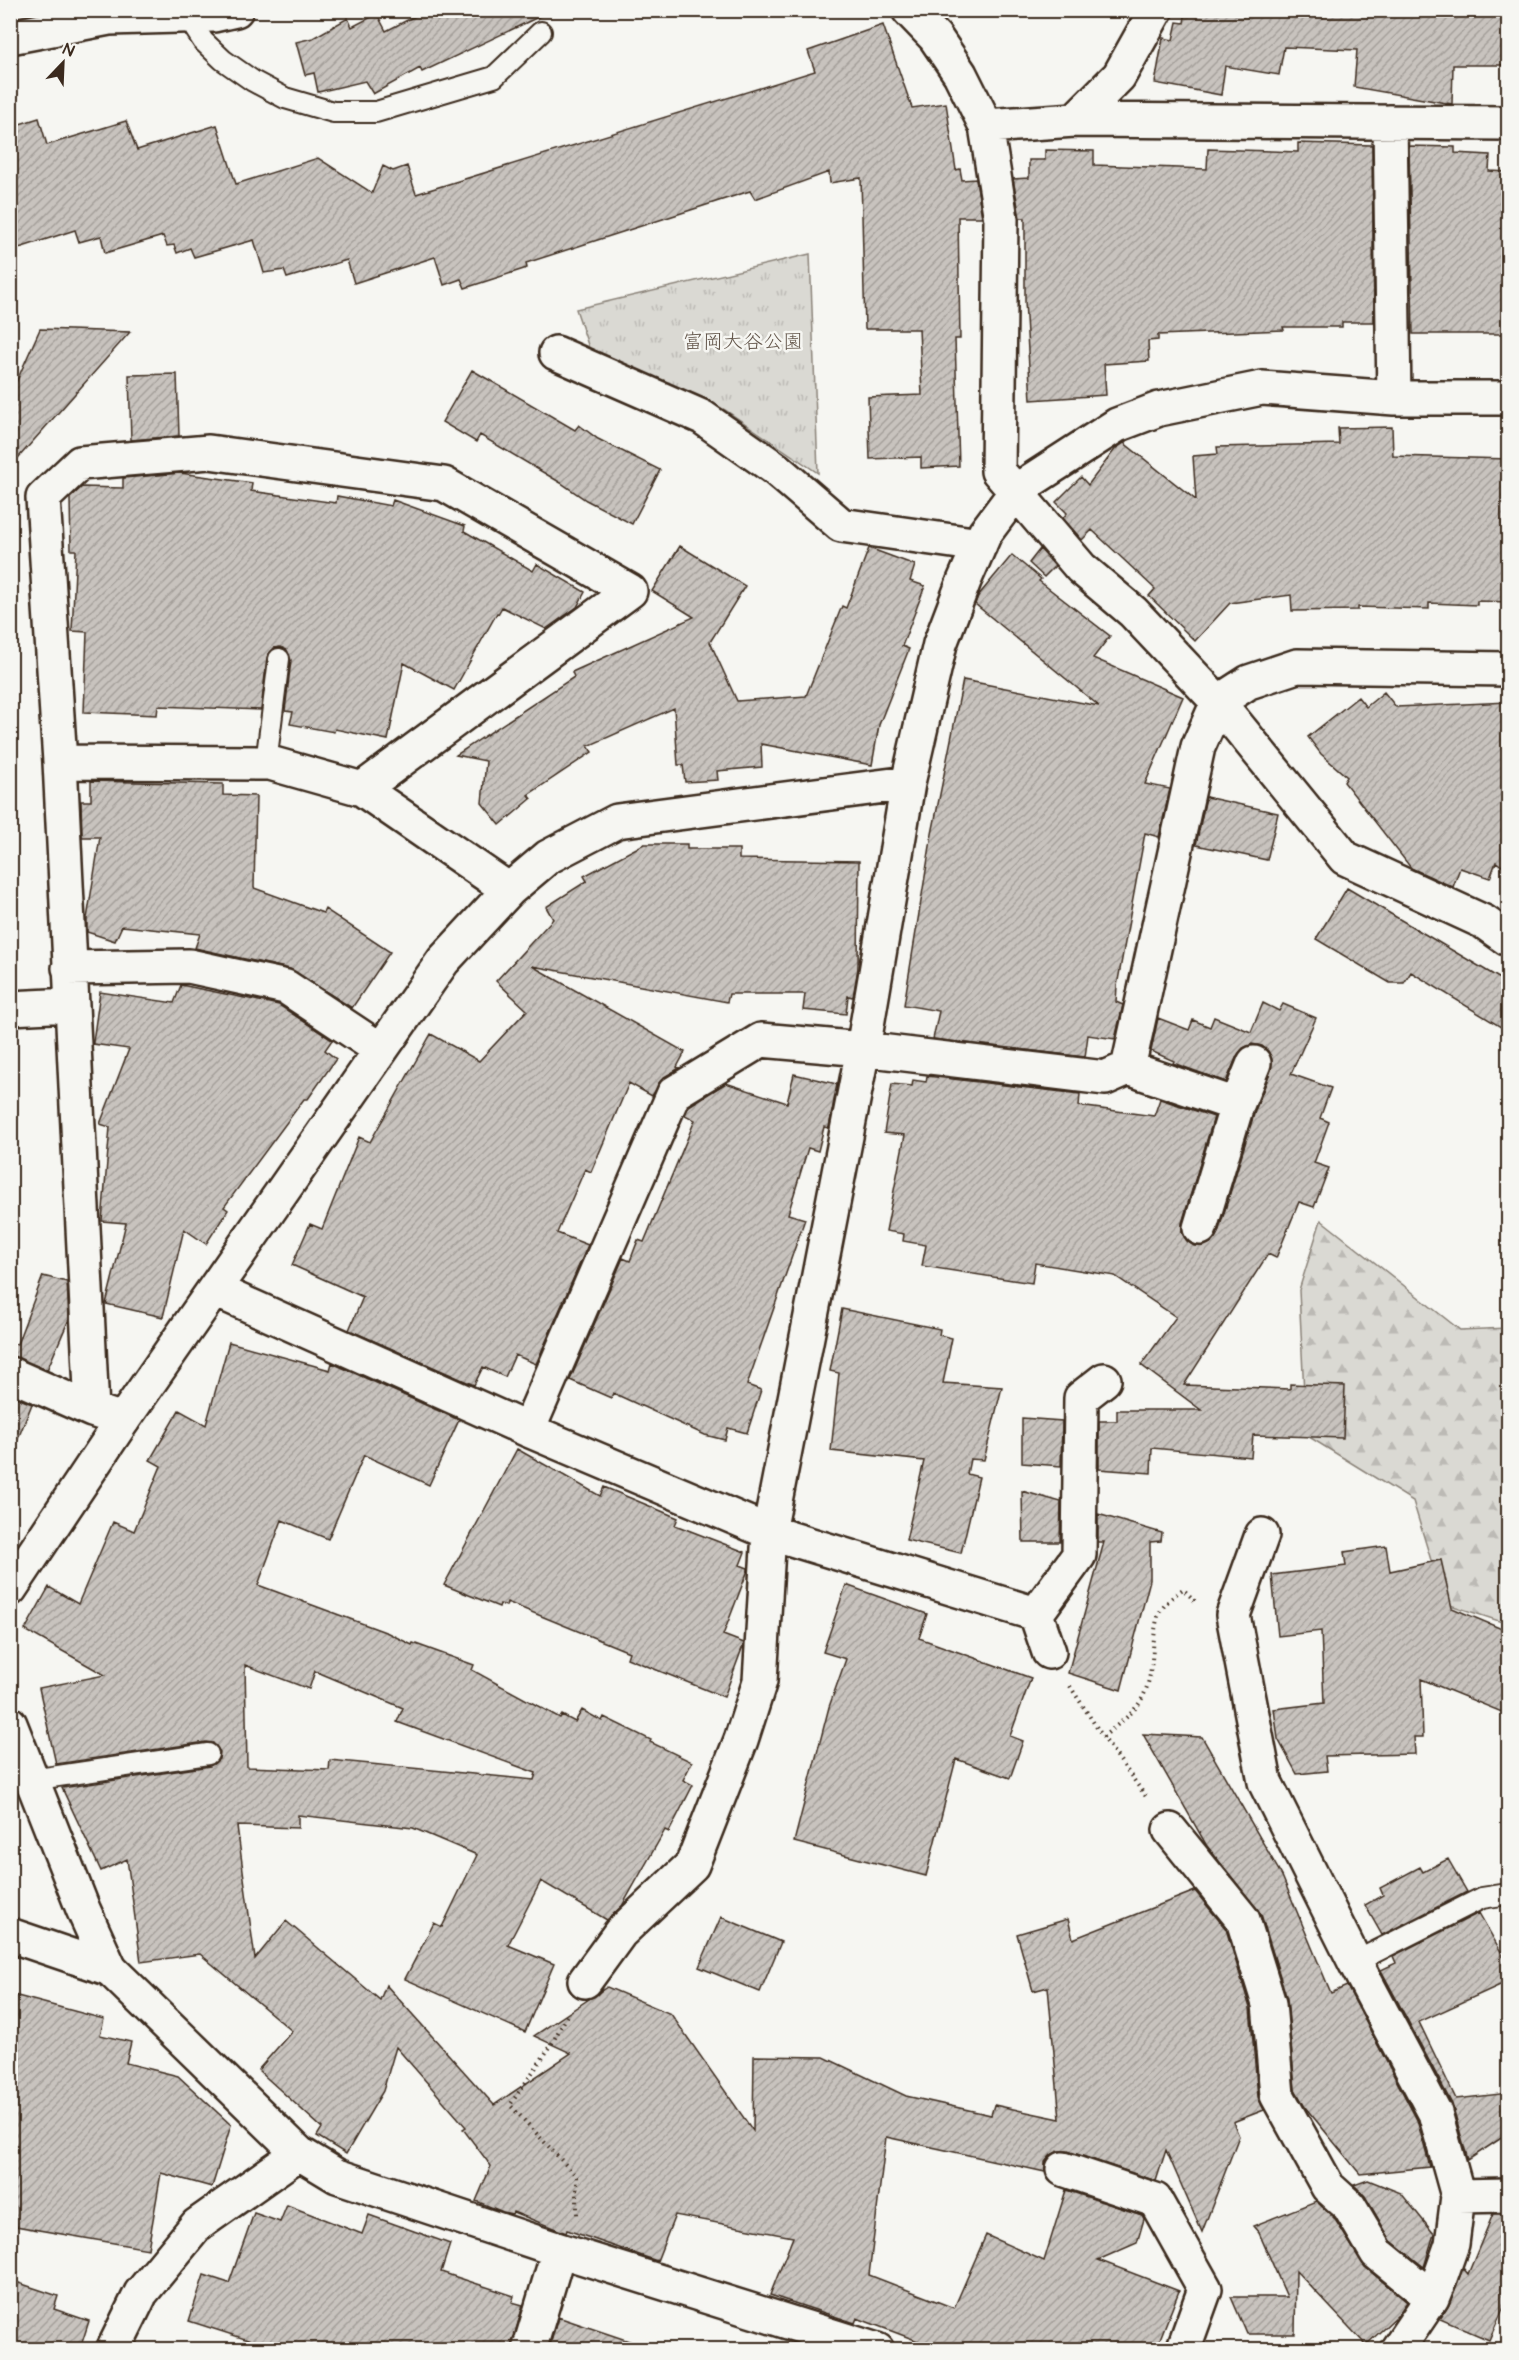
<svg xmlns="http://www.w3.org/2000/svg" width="1519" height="2360" font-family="'Architects Daughter','Klee One',sans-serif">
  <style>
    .forest { fill: url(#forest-firs); stroke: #8a8278; stroke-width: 1.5 }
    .park { fill: url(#park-tufts); stroke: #8a8278; stroke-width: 1.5 }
    .building { fill: url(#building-hatch); stroke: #3b2a1e; stroke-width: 1.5; fill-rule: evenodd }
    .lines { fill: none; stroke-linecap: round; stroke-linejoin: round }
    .lane-casing { stroke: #3b2a1e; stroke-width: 24 }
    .street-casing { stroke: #3b2a1e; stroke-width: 38 }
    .secondary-casing { stroke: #3b2a1e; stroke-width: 38 }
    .path { stroke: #3b2a1e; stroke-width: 4; stroke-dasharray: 1.5 4.5; stroke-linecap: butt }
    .lane { stroke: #f6f6f2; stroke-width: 20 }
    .street { stroke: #f6f6f2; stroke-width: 33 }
    .secondary { stroke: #f6f6f2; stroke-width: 33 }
    .labels { text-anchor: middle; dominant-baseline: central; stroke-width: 5; stroke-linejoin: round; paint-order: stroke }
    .park-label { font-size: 20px; fill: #63564b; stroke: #f6f6f2 }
  </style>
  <defs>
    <pattern id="forest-firs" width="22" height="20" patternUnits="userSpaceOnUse" patternTransform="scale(1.5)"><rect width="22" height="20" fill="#dad9d3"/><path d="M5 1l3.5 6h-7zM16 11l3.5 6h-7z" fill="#bcbab5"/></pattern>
    <pattern id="park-tufts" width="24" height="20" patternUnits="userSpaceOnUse" patternTransform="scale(1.5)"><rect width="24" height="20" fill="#dad9d3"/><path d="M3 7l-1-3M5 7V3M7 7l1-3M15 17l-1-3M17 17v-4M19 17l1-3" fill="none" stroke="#bcbab5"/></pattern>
    <pattern id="building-hatch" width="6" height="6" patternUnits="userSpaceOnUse" patternTransform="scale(1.5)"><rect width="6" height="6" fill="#c8c3be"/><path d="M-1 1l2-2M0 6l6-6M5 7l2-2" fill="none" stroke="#a49f9a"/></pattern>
  </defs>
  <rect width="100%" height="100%" fill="#f6f6f2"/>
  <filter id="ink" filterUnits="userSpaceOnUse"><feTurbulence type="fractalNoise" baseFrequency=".0167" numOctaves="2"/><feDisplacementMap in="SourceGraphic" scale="12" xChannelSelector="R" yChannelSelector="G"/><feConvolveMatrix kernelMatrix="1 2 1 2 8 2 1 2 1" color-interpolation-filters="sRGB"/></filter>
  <g filter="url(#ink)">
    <path class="forest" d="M1321 1220 1460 1330 1508 1328V1624L1444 1603 1413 1501 1306 1435 1299 1290Z"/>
    <path class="park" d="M810 254 818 473 725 410 589 348 576 309Z"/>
    <path class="building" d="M427 10H553L422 72 420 68 373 94 365 81 318 92 314 73 305 75 296 42 313 38 348 18 352 27 377 14 386 31Z
      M1186 10H1509V65H1453L1452 104 1354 87 1357 50 1284 47 1279 75 1225 66 1221 95 1155 83 1163 38 1173 40 1177 22 1184 23Z
      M883 25 912 108 946 103 956 170 960 169 962 180 976 179 982 217H958L960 339H955L959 466 921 468V457L870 459 868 397 922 395 919 329H865L861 178 830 183 829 172 755 199 750 191 526 263 527 268 465 288 461 279 444 285 435 257 354 283 347 260 287 278 284 270 264 273 254 240 194 257 190 248 177 253 174 245 167 246 163 236 105 253 101 236 79 242 75 230 16 249 10 228V127L39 118 47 145 126 121 137 150 217 125 236 184 318 158 372 193 383 166 393 171 407 166 416 194 815 71 808 51Z
      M1298 143 1372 145 1374 322H1342V327H1283L1284 330 1158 335V340L1148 341 1149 361 1104 364 1106 395 1031 400 1025 301V218H1020L1013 179 1029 178V160H1045V150L1094 151V165L1207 169 1208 149 1298 152Z
      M1409 146 1455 147V153L1490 155 1489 171 1509 172V334H1413Z
      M40 329 130 332 10 467V396Z
      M472 370 575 430 579 425 598 439 660 470 632 524 586 500 561 483 480 435 476 442 442 422Z
      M177 374 179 436 131 440 129 375Z
      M1392 427 1393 456 1509 459V602L1477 601V605L1429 603V609L1358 607V610L1292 611 1291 595 1230 603 1195 641 1149 596 1155 589 1092 530 1082 540 1063 518 1067 513 1056 502 1081 477 1088 485 1116 448 1124 443 1196 500 1193 456 1218 454 1217 447 1339 444 1338 428Z
      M180 473 252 483 251 491 336 503 337 496 391 506 393 500 465 526 464 531 533 571 537 564 585 592 577 607 546 629 502 607 498 614 497 613 454 690 404 663 388 740 335 729 334 732 290 724 293 712 285 711 291 660 287 650 280 647 274 648 267 657 261 710 158 706 157 715 84 712 87 632 72 631 76 550H71L70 498 82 487 123 488V478Z
      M680 546 745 586 710 642 737 701 806 696 842 606 846 608 869 548 915 565 910 581 925 586 902 646 909 649 879 725 872 765 761 744 762 767 717 771 718 780 685 782 683 765H678L674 708 588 746 592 752 528 795 531 799 500 825 482 803 486 761 456 755 574 677 572 672 694 617 652 591Z
      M1040 549 1055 566 1044 577 1029 563Z
      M1012 555 1041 579 1039 581 1110 636 1093 658 1183 697 1145 784 1170 789 1159 837 1145 833 1117 986 1116 1002 1123 1005 1115 1039 1088 1035 1085 1057 933 1039 939 1011 904 1005 932 834 963 680 1099 706 975 604 978 596Z
      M1384 692 1396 707 1509 702V871L1496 862 1490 878 1460 868 1453 887 1411 868 1344 782 1347 777 1321 754 1308 737 1358 697 1366 707Z
      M91 781 223 784V795L256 796 254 888 323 913 325 909 390 952 352 1008 290 969 195 948 200 934 122 926 115 941 87 932V919L100 837H82L81 801H91Z
      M1206 797 1278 813 1267 860 1196 845Z
      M644 844H687V849H739V859L859 861 858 969 853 997 848 996 846 1014 803 1010 805 994H729L727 1002 532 966 685 1052 677 1067 680 1068 664 1077 652 1096 629 1083 591 1172 585 1169 557 1233 588 1245 536 1364 515 1355 505 1377 483 1367 474 1385 349 1330 363 1297 292 1265 310 1224 322 1229 359 1137 370 1142 431 1034 479 1061 527 1010 496 981 553 919 546 907 587 881 584 876Z
      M1347 888 1509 984V1032L1411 972 1404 983H1390L1316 939Z
      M181 985 279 1005 332 1040 325 1050 336 1059 308 1099H304L224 1207 228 1210 206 1244 184 1229 163 1317 106 1304 126 1223 102 1221 110 1127 100 1124 129 1049 93 1044V1042L100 992 174 1003Z
      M1263 1003 1279 1011 1283 1004 1316 1018 1291 1074 1331 1088 1320 1118 1329 1122 1314 1163 1329 1168 1314 1207 1299 1202 1276 1258 1268 1254 1184 1385 1290 1389V1384L1345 1386 1343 1438 1253 1435 1251 1457 1152 1448 1151 1473 1099 1469V1421H1117V1410H1201L1141 1365 1176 1317 1115 1276 1035 1263 1032 1283 922 1266 926 1245 903 1241 904 1234 886 1231 905 1135 884 1133 892 1084 912 1086 913 1080 926 1082 927 1076 1080 1094 1079 1106 1154 1116 1160 1099 1214 1117 1182 1223V1233L1187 1241 1194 1246H1204L1212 1242 1218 1233 1255 1111 1271 1070 1272 1060 1268 1051 1262 1046 1252 1044 1243 1048 1237 1056 1226 1082 1173 1063 1174 1061 1151 1051 1158 1018 1189 1030 1193 1020 1210 1027 1214 1017 1251 1032Z
      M794 1074 837 1084 829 1128 824 1127 818 1151 808 1148 788 1214 805 1219 747 1385 761 1390 747 1433 728 1428 725 1440 705 1435 613 1393 611 1398 570 1380 623 1258 630 1261 638 1240 644 1242 695 1120 685 1115 689 1106 726 1083 787 1103Z
      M43 1276 67 1282 69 1319 47 1370 10 1356V1343L17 1344Z
      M842 1309 940 1329 939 1335 952 1338 943 1383 1002 1387 984 1460 970 1459 967 1474 979 1477 961 1553 906 1540 924 1461 831 1451 839 1373 830 1371Z
      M229 1342 330 1370 332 1363 459 1420 429 1485 364 1455 328 1539 282 1520 258 1585 388 1633 412 1645 413 1643 474 1665 472 1670 560 1718 562 1715 575 1722 582 1710 602 1721 604 1717 651 1740 650 1742 692 1762 683 1780 693 1785 669 1832 665 1830 622 1906 607 1920 541 1881 508 1945 554 1964 525 2032 405 1979 434 1923 442 1927 477 1855 413 1828 298 1815V1828L237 1826 255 1959 286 1921 380 2000 386 1985 494 2105 571 2053 534 2036 607 1987 671 2014 753 2131 754 2056 824 2057 906 2096 991 2115 994 2105 1060 2119 1048 1987 1033 1991 1017 1934 1068 1919 1073 1939 1195 1891 1226 1929 1250 2008 1258 2097 1264 2110 1233 2122 1239 2136 1202 2232 1166 2150 1156 2181 1068 2151H1059L1051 2155 1045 2162V2172L886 2137 869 2275 954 2308 986 2235 1044 2261 1066 2190 1142 2215 1144 2219 1137 2243 1098 2260 1179 2291 1156 2349H939L857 2318 855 2323 770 2295 793 2237 675 2215 657 2261 567 2230 566 2233 513 2212 512 2214 503 2212 476 2201 491 2166 463 2129 466 2127 396 2047 383 2091 346 2154 317 2136 322 2128 258 2070 292 2031 200 1954 141 1962 127 1859 101 1871 62 1788 210 1766 219 1759 220 1752 213 1743 206 1742 56 1764 39 1688 105 1675 25 1630 49 1587 78 1604 113 1522 134 1531 161 1466 150 1460 179 1410 206 1425ZM245 1665 309 1689 315 1671 403 1708 397 1722 536 1773 534 1780 330 1760 329 1770 247 1767Z
      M10 1395 32 1404 11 1456H10Z
      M1022 1418 1062 1421 1061 1466 1022 1463Z
      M517 1449 600 1496 604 1487 678 1518 675 1525 745 1552 740 1565 748 1568V1570L723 1635 744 1643 743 1646 724 1697 627 1658 629 1652 507 1602 506 1606 500 1604 499 1607 444 1585Z
      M1022 1491 1061 1502 1060 1542H1023Z
      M1098 1514 1162 1533 1161 1541 1150 1542V1580L1121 1690 1068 1673 1104 1542H1098Z
      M1386 1546 1390 1571 1441 1560 1452 1608 1509 1632V1715L1421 1679 1423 1737H1414L1415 1754 1325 1756 1327 1771 1297 1774 1278 1739 1274 1709 1324 1703 1321 1631 1278 1636 1272 1575 1346 1566 1344 1552Z
      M846 1585 927 1614 919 1638 1031 1678 1010 1736 1023 1741 1010 1778 956 1759 926 1876 794 1842 829 1707 846 1659 823 1652Z
      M1143 1734 1202 1737 1282 1876 1331 1993 1347 1986 1417 2120 1430 2167 1360 2174 1305 2107 1295 2089 1287 1999 1261 1914 1207 1846Z
      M1448 1859 1467 1892 1382 1935 1365 1905 1383 1895 1380 1888 1420 1867 1423 1872Z
      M1479 1913 1509 1966V1981L1419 2022 1456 2099 1509 2093V2133L1468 2160 1452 2104 1381 1970 1396 1963 1393 1956Z
      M721 1917 781 1942 760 1992 699 1967Z
      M10 1994 104 2019 100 2035 131 2042 126 2063 178 2076 231 2125 212 2187 161 2173 148 2249 10 2225Z
      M1368 2180 1401 2193 1434 2234 1424 2267 1391 2241 1365 2196 1354 2185Z
      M1316 2201 1334 2218 1365 2267 1407 2302 1397 2316 1366 2345 1296 2271 1295 2334H1247L1231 2297H1287L1259 2233 1253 2226Z
      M287 2205 362 2234 369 2215 450 2244 441 2272 514 2296 512 2302 523 2305 511 2349H276L189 2321 204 2275 229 2283 254 2213 280 2222Z
      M1493 2214H1509V2295L1489 2340 1440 2319 1449 2305 1463 2268 1468 2274Z
      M10 2280 58 2296 54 2309 89 2321 80 2349H10Z
      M558 2317 635 2343 634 2349H549Z"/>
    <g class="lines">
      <defs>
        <path id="lane" d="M187 16 203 41 223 60 253 81 285 98 333 112H376L494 77 541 32
          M266 763 279 659
          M31 1780 208 1754
          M1355 1962 1482 1898 1508 1894"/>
        <path id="street" d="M909 10 935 37 960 74 986 126 1001 219 998 471 1081 568 1133 612 1218 702 1345 858 1484 922 1508 939
          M10 37 109 18 214 15 236 10
          M1075 120 1119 76 1156 10
          M1390 122 1394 398
          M986 126 1075 120 1508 123
          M556 353 702 417 776 469 841 525 980 545
          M60 762 270 763 362 789 509 890
          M69 968 189 966 286 987 381 1050
          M10 1008 71 1005
          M1128 1068 1237 1105
          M1200 1228 1237 1105 1254 1063
          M215 1290 528 1430 769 1532 1036 1614 1049 1652
          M10 1374 92 1410 123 1420 443 961 509 890 548 857 617 821 908 783 940 644 964 581 985 533 1015 493 1032 480 1117 425 1159 409 1262 388 1394 398H1508
          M92 1410 60 762 43 498 80 463 209 452 444 484 630 591 362 789
          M528 1430 674 1093 761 1040 863 1049 1105 1078 1128 1068 1198 747 1218 702 1249 682 1297 666 1508 669
          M1262 1535 1233 1615 1265 1782 1355 1962 1435 2113 1458 2196 1452 2244 1440 2278 1432 2298 1397 2350
          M1036 1614 1079 1555 1081 1398 1104 1380
          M1170 1830 1243 1920 1269 2004 1277 2095 1328 2187 1349 2206 1377 2253 1432 2298
          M110 1969 299 2153 337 2176 559 2250 877 2350
          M585 1981 620 1933 692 1865 741 1740 760 1681 769 1532 863 1049 908 783
          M1063 2169 1155 2200 1205 2289 1183 2350
          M1458 2196 1508 2195
          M113 2350 141 2293 197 2225 299 2153
          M529 2350 559 2250"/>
        <path id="secondary" d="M10 1589 123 1420
          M10 1724 83 1909 110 1969
          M10 1935 110 1969"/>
      </defs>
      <use href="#lane" class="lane-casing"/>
      <use href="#street" class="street-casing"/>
      <use href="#secondary" class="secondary-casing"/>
      <path class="path" d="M1070 1686 1103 1737 1147 1798
        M1103 1737C1115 1726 1131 1716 1140 1702 1156 1676 1150 1644 1158 1616 1162 1606 1174 1595 1183 1589L1196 1602
        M567 2016 550 2047 510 2105 577 2177V2215"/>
      <use href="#lane" class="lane"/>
      <use href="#street" class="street"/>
      <use href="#secondary" class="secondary"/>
    </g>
  </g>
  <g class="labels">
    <g class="park-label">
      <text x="743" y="342">富岡大谷公園</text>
    </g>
  </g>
  <rect width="1519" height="2360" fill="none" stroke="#f6f6f2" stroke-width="36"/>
  <rect x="18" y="18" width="1483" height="2324" fill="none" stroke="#3b2a1e" stroke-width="2" filter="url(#ink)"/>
  <g transform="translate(63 63) rotate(23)" stroke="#f6f6f2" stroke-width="4.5" paint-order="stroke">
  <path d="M0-4.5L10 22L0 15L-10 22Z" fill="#3b2a1e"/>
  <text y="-9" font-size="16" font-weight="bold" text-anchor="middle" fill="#3b2a1e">N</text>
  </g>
</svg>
